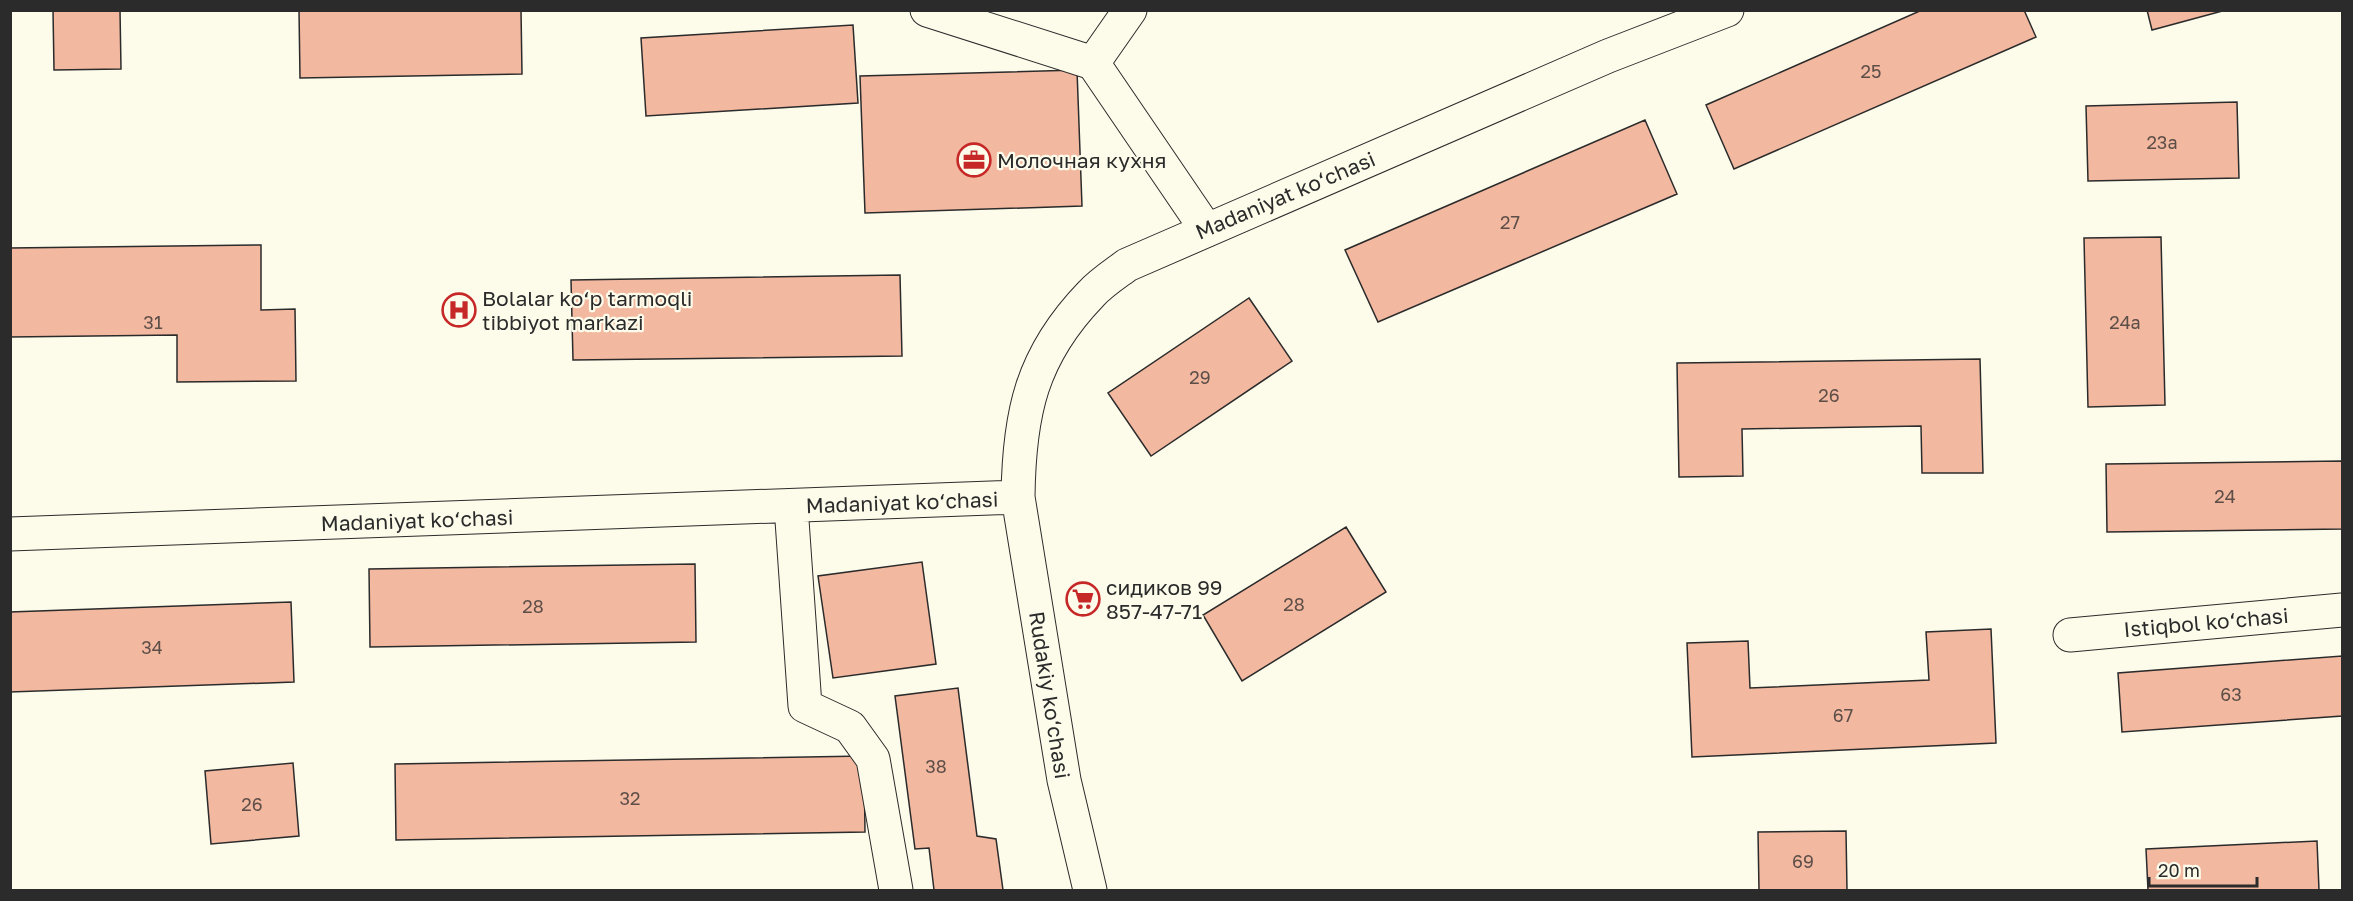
<svg xmlns="http://www.w3.org/2000/svg" width="2353" height="901" font-family="'Golos Text',sans-serif">
  <style>
    .building { fill: #f2b8a0; stroke: #2b2b2b; stroke-width: 1.5 }
    .lines { fill: none; stroke-linecap: round; stroke-linejoin: round }
    .minor-casing { stroke: #2b2b2b; stroke-width: 35 }
    .minor { stroke: #fdfbea; stroke-width: 33 }
    .labels { text-anchor: middle; dominant-baseline: central; stroke-width: 4.5; stroke-linejoin: round; paint-order: stroke }
    .number-label { font-size: 18px; fill: #5d4e48 }
    .poi-label { font-size: 21px; fill: #2b2b2b; stroke: #fdfbea; text-anchor: start }
    .street-label { font-size: 21px; fill: #2b2b2b; stroke: #fdfbea }
  </style>
  <rect width="100%" height="100%" fill="#fdfbea"/>
  <path class="building" d="M53 10H120L121 69 54 70Z
    M299 10H521L522 74 300 78Z
    M1922 10H2024L2036 37 1734 169 1706 105Z
    M2147 10H2226L2152 30Z
    M853 25 858 103 646 116 641 38Z
    M1077 70 1082 206 865 213 860 76Z
    M2237 102 2239 178 2088 181 2086 106Z
    M1645 120 1677 194 1378 322 1345 250Z
    M2161 237 2165 405 2088 407 2084 238Z
    M261 245V310L295 309 296 381 177 382V335L10 337V248Z
    M900 275 902 356 573 360 571 280Z
    M1249 298 1292 361 1151 456 1108 393Z
    M1980 359 1983 473H1922L1921 426 1742 429 1743 476 1679 477 1677 363Z
    M2342 461V529L2107 532 2106 464Z
    M1346 527 1386 592 1242 681 1203 615Z
    M922 562 936 664 833 678 818 576Z
    M695 564 696 642 370 647 369 569Z
    M291 602 294 682 10 692V612Z
    M1991 629 1996 743 1692 757 1687 643 1748 641 1750 688 1929 680 1926 632Z
    M2342 656V716L2122 732 2118 673Z
    M958 688 977 836 996 839 1003 890H934L929 848 915 849 895 696Z
    M864 756 865 832 396 840 395 764Z
    M293 763 299 836 211 844 205 771Z
    M1846 831 1847 890H1759L1758 832Z
    M2317 841 2319 890H2148L2146 849Z"/>
  <g class="lines">
    <defs>
      <path id="minor" d="M927 10 1093 63 1206 229
        M1093 63 1130 10
        M791 506 805 706 850 727 873 759 896 890
        M10 534 1018 497
        M2070 635 2342 610
        M1090 890 1064 780 1018 497C1019 414 1031 356 1091 294 1101 283 1115 274 1127 265L1608 56 1727 10"/>
    </defs>
    <use href="#minor" class="minor-casing"/>
    <use href="#minor" class="minor"/>
  </g>
  <defs>
    <symbol id="office-ring" viewBox="-11 -11 22 22"><circle r="9.5" fill="#fdfbea" stroke="#c62828" stroke-width="1.5"/><path d="M-6-3h4V-5.5h4V-3h4V5H-6ZM-1-4.5V-3h2v-1.5ZM-6 0V1H6V0Z" fill="#c62828"/></symbol>
    <symbol id="hospital-ring" viewBox="-11 -11 22 22"><circle r="9.5" fill="#fdfbea" stroke="#c62828" stroke-width="1.5"/><path d="M-5-5h3v3.5h4V-5h3V5h-3V1.5h-4V5h-3Z" fill="#c62828"/></symbol>
    <symbol id="supermarket-ring" viewBox="-11 -11 22 22"><circle r="9.5" fill="#fdfbea" stroke="#c62828" stroke-width="1.5"/><path d="M-6-5.5h2.5l.6 2H6L4.5 2H-2.5L-4.4-4H-6ZM-1.5 3.2a1.3 1.3 0 1 0 .1 0ZM3 3.2a1.3 1.3 0 1 0 .1 0Z" fill="#c62828"/></symbol>
  </defs>
  <g fill-rule="evenodd">
    <use href="#office-ring" x="955" y="141" width="38" height="38"/>
    <use href="#hospital-ring" x="440" y="291" width="38" height="38"/>
    <use href="#supermarket-ring" x="1064" y="580" width="38" height="38"/>
  </g>
  <g class="labels">
    <g class="number-label">
      <text x="1871" y="71">25</text>
      <text x="2162" y="142">23a</text>
      <text x="1510" y="222">27</text>
      <text x="153" y="322">31</text>
      <text x="2125" y="322">24a</text>
      <text x="1200" y="377">29</text>
      <text x="1829" y="395">26</text>
      <text x="2225" y="496">24</text>
      <text x="1294" y="604">28</text>
      <text x="533" y="606">28</text>
      <text x="152" y="647">34</text>
      <text x="2231" y="694">63</text>
      <text x="1843" y="715">67</text>
      <text x="936" y="766">38</text>
      <text x="630" y="798">32</text>
      <text x="252" y="804">26</text>
      <text x="1803" y="861">69</text>
    </g>
    <g class="poi-label">
      <text x="997" y="160">Молочная кухня</text>
      <text x="482" y="298">Bolalar ko‘p tarmoqli<tspan x="482" dy="24">tibbiyot markazi</tspan></text>
      <text x="1106" y="587">сидиков 99<tspan x="1106" dy="24">857-47-71</tspan></text>
    </g>
    <g class="street-label">
      <text transform="translate(1285 195) rotate(-23)">Madaniyat ko‘chasi</text>
      <text transform="translate(902 502) rotate(-2)">Madaniyat ko‘chasi</text>
      <text transform="translate(417 520) rotate(-2)">Madaniyat ko‘chasi</text>
      <text transform="translate(2206 622) rotate(-5)">Istiqbol ko‘chasi</text>
      <text transform="translate(1050 695) rotate(81)">Rudakiy ko‘chasi</text>
    </g>
  </g>
  <rect width="2353" height="901" fill="none" stroke="#2b2b2b" stroke-width="24"/>
  <path d="M2149 877v9h108v-9" fill="none" stroke="#2b2b2b" stroke-width="3"/>
  <text x="2158" y="877" font-size="18" fill="#2b2b2b" stroke="#fdfbea" stroke-width="4.5" paint-order="stroke">20 m</text>
</svg>
